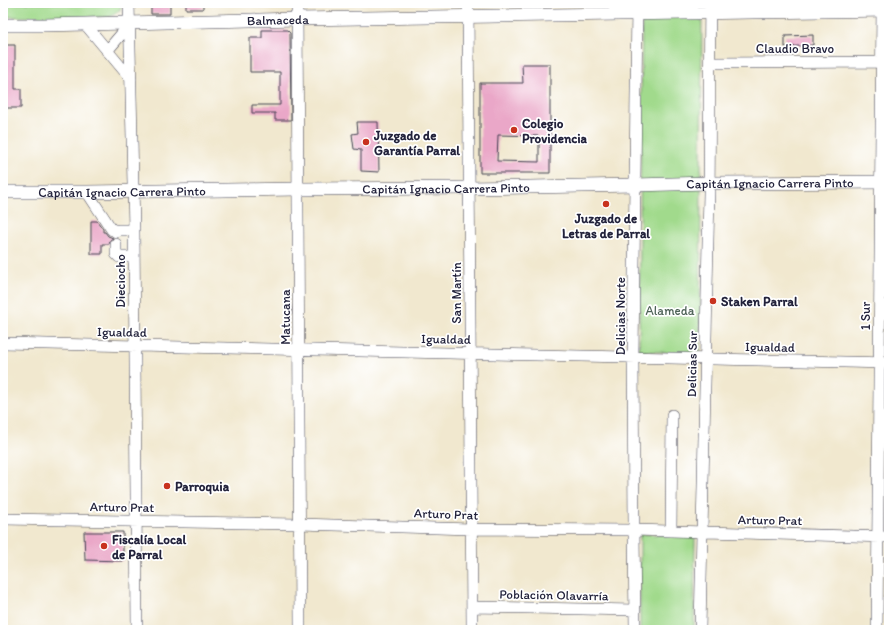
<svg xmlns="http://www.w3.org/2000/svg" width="892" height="633" font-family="Itim,sans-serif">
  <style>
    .green { fill: #a1da8c; stroke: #627e64 }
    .building { fill: #eaa7c8; fill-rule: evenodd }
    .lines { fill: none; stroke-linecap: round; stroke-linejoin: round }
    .minor-casing { stroke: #414051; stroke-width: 12 }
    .major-casing { stroke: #414051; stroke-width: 14 }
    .minor { stroke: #fff; stroke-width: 11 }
    .major { stroke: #fff; stroke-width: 13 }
    .poi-dot { fill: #c8321e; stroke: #fff; stroke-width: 1.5 }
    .labels { text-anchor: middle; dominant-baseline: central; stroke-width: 3.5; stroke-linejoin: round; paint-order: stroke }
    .street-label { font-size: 13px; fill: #22223b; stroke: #fff }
    .poi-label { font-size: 13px; font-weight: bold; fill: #22223b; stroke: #fff; text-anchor: start }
    .park-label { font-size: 13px; fill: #4e6257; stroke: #fff }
  </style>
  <rect width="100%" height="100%" fill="#fff"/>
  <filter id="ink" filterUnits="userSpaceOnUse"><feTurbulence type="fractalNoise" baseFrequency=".025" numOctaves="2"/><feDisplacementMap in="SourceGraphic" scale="8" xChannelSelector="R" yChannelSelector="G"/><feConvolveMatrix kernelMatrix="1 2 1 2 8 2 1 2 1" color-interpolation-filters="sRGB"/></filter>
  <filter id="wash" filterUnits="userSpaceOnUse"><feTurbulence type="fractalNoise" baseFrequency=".012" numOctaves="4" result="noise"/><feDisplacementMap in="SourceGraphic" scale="16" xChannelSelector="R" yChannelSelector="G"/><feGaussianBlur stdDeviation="0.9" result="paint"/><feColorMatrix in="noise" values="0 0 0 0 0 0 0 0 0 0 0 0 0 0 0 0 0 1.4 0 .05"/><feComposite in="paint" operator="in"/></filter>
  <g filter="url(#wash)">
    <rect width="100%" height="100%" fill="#f1e8cf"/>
    <path class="green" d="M3 3H123L119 11 110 17H3Z
      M642 3H702L700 354 639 351Z
      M640 534 695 536 694 630H640Z"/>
    <g id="blocks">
      <path class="building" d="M151 3H170V14H151Z
        M186 3H203V9H186Z
        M262 30H287L290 33 291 120H275V113H252V105H280V72H250V38H262Z
        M813 35V45L785 47V36Z
        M3 45H15V89H21V108H3Z
        M522 64H550V173H480V83H523ZM498 135 539 136V162L497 161Z
        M357 122H378L379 172 361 171V150L354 149 352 134 358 133Z
        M91 221H97L103 229V232H105L108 236 113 238 110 240 109 244H102V254H91Z
        M84 532H123V561L85 560Z"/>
    </g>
  </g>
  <g filter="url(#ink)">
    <use href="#blocks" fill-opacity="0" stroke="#414051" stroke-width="1"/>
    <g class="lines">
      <defs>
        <path id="minor" d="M129 3 134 230 137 630
          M297 3 300 630
          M468 3 472 630
          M85 24 131 79
          M107 51 130 24
          M710 63 881 62
          M87 192 112 230H115L116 232 118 230H134
          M116 244V254L119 257H134
          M3 343 889 363
          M3 519 299 524 471 529 634 530 889 537
          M671 531 672 415
          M472 607 635 610
          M635 630 634 530 633 357 637 3
          M700 630C702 484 707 338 709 192 710 129 709 66 710 3
          M877 630 882 3"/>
        <g id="major">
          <path id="s1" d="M3 25H44L297 19 889 10"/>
          <path id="s2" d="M3 192H87L298 189 469 188 635 185 709 183 889 182"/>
        </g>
      </defs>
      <use href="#minor" class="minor-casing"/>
      <use href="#major" class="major-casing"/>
      <use href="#minor" class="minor"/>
      <use href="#major" class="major"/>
    </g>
  </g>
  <g class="poi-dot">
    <circle cx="514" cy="130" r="4"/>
    <circle cx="366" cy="142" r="4"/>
    <circle cx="606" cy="204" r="4"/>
    <circle cx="713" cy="301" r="4"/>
    <circle cx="167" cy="486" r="4"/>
    <circle cx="104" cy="546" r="4"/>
  </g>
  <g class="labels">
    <g class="street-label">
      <text stroke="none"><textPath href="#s1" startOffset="275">Balmaceda</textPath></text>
      <text x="795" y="48">Claudio Bravo</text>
      <text stroke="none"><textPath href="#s2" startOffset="767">Capitán Ignacio Carrera Pinto</textPath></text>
      <text stroke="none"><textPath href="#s2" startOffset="443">Capitán Ignacio Carrera Pinto</textPath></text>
      <text stroke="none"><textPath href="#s2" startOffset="119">Capitán Ignacio Carrera Pinto</textPath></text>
      <text transform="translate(120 281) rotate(-90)">Dieciocho</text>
      <text transform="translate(456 293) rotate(-90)">San Martín</text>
      <text transform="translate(620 316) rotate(-90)">Delicias Norte</text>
      <text transform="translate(865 316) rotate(-90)">1 Sur</text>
      <text transform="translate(285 317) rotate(-90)">Matucana</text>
      <text transform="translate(122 332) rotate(1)">Igualdad</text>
      <text transform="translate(446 339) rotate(1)">Igualdad</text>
      <text transform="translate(770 347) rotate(1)">Igualdad</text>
      <text transform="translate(692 364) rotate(-89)">Delicias Sur</text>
      <text transform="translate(122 507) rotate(1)">Arturo Prat</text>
      <text transform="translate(446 514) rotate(2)">Arturo Prat</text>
      <text transform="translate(770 520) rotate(1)">Arturo Prat</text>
      <text transform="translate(554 595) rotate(1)">Población Olavarría</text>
    </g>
    <g class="poi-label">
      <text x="522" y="123">Colegio<tspan x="522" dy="15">Providencia</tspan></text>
      <text x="374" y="135">Juzgado de<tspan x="374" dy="15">Garantía Parral</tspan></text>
      <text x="606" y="218" text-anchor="middle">Juzgado de<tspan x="606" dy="15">Letras de Parral</tspan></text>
      <text x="721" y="301">Staken Parral</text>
      <text x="175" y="486">Parroquia</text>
      <text x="112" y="539">Fiscalía Local<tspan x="112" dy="15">de Parral</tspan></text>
    </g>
    <g class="park-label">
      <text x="670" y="310">Alameda</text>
    </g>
  </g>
  <rect width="892" height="633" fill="none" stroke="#fff" stroke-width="16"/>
</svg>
